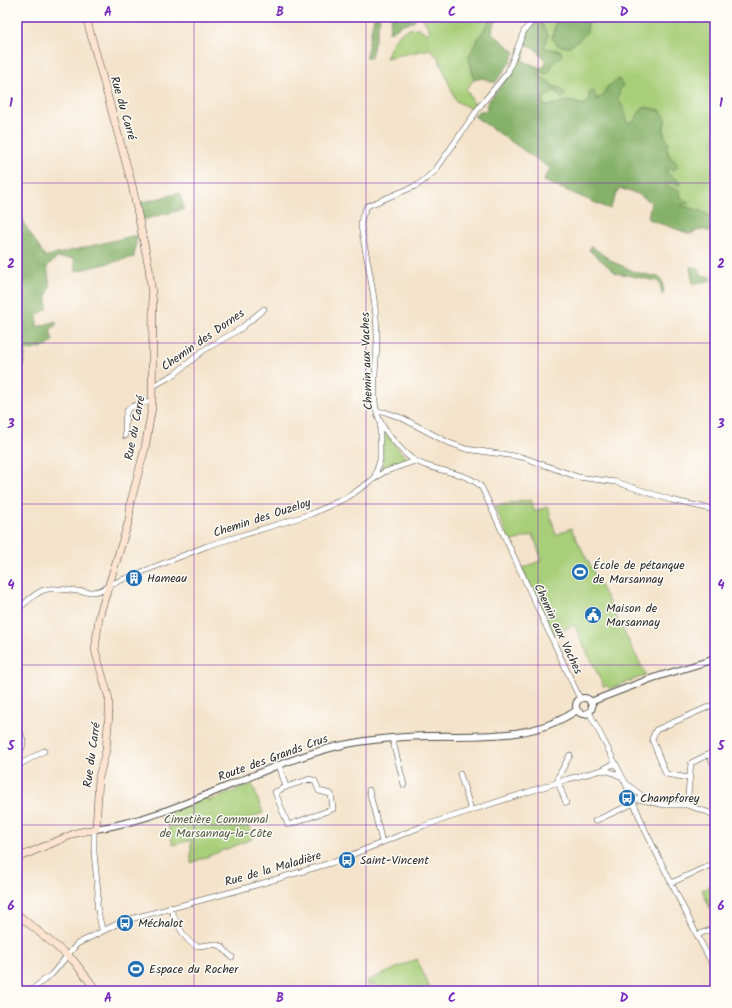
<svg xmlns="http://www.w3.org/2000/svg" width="732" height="1008" font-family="Kalam,sans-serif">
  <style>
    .green { fill: #a7ce78; stroke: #697c52 }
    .forest { fill: #85b168; stroke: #586e4a }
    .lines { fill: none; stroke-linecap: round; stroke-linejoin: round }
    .minor-casing { stroke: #494743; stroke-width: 6 }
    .tertiary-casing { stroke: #494743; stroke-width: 8 }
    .secondary-casing { stroke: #494743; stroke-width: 8 }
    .minor { stroke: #fff; stroke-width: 5 }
    .tertiary { stroke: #fff; stroke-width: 6 }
    .secondary { stroke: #fde4d1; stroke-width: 7 }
    .grid { fill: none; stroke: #7b2cbf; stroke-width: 1; stroke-opacity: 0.55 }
    .labels { text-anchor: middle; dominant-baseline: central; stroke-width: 3; stroke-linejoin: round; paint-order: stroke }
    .street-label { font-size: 12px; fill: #2b2b2b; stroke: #fdfcf7 }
    .poi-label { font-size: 12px; fill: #2b2b2b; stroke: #fdfcf7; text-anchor: start }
    .park-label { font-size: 12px; fill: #505c42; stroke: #fdfcf7 }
    .neatline { fill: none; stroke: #7b2cbf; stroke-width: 1.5 }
    .grid-label { font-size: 13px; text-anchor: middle; font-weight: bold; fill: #7b2cbf }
  </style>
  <rect width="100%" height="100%" fill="#fdfcf7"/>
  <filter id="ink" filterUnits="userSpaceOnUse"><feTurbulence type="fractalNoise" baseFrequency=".025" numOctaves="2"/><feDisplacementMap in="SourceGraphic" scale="8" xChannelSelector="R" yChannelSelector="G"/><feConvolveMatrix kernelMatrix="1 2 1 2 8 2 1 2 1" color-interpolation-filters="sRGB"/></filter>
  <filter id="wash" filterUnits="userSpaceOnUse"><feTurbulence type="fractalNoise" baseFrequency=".012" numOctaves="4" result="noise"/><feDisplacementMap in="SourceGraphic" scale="16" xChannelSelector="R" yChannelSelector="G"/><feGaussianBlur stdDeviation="0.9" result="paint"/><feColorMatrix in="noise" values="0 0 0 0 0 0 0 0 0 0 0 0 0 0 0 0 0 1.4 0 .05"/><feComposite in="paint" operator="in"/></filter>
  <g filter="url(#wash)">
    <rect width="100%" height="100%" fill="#f4e3ca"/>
    <path class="green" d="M422 17H492L469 57 474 80 466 89 475 105 471 109 456 101 439 59 430 49 386 58C394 40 397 28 419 28L427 34 430 31Z
      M544 17H557L552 37 558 45 588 26V17H606L609 23 651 17H715V219L699 210 682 206 681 198 665 185 667 182 680 185 681 184 666 172 670 157 666 147 669 143C662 134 663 129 666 119L660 110 643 107 634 121 629 123 626 121C627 109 617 104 618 93 606 95 593 98 584 105L568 101 547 106 542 104 544 98 555 90 562 98 560 88 550 85 538 76 540 72 550 71 552 64 561 51 544 48 548 35 540 21Z
      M382 433H386L408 461 381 471 383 457Z
      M531 500 534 511 548 507 556 535 571 528 646 675 609 689 607 685 604 687 574 625 553 634 522 568 542 560 533 535 510 542 495 506Z
      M252 784 263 813 245 820 251 831 252 839 191 863V840L173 845 165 812 208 797 209 801Z
      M715 884V905L710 908 702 890Z
      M417 959 431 991H378L374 984 368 986 367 981Z"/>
    <path class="forest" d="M374 17H380L371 58 366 57Z
      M391 17H414L415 20 413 22 403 24 389 33Z
      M492 17H500L493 26 492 33 515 52 511 61 495 83 482 78 474 80 469 57 474 45Z
      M557 17H588L587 32 578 41 567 47 558 45 552 38Z
      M606 17H651L609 23Z
      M535 21H540L548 35 544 48 561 51 562 56 552 64 550 71 547 74 540 72 538 76 550 82V85C557 87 564 88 565 96L562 99 555 90 544 98 542 104 547 106 568 101 584 105 589 101V91L593 89 597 100 604 95 607 87 619 79 623 86C610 102 628 104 626 121L629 123 634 121 643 107 660 110 666 119C663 129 662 134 669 143L666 147 670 157 677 162V167L674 170 667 169 666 172 681 183 680 185 667 182 665 185 680 191 681 198 689 202 688 204H682V206L699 210 715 219V234L702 229 690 234 648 219 651 202 638 194 619 188 610 209 544 181 546 174 551 169 474 116 480 111H484L488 109 486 105C501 85 514 73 520 47L525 51 523 61 541 68 545 66 546 61 536 49 528 46 524 40 525 34Z
      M17 192 23 222 45 257 137 235 134 257 76 271 74 258H57L47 266 50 286 47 296V309L37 315V327L56 321V325L50 330 53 341 48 346 26 351 23 366 17 367V343L20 330H17V314L23 309 24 292 17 286Z
      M180 193 184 209 142 220 139 203Z
      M591 246 613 262 638 273 659 277 662 280 664 292 662 295 660 284 657 281 616 273 589 250Z
      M690 267 699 268 701 275 711 277 712 280 693 284Z"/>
  </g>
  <g filter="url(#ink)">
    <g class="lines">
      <defs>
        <path id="minor" d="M536 17 524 31 508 72 480 106 435 171 418 185 367 206 362 217 361 226C367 262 376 297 377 334 378 358 369 399 380 421 385 432 396 444 404 452 424 474 466 468 482 488L580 699
          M153 386 175 374 204 350 240 329 264 309
          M378 412H385L402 418 447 442 466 449 522 457 578 477 616 482 671 500 715 510
          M125 436C126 406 122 408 152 401
          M374 479 380 460V422
          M17 610C26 603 36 591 48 589 68 586 93 600 109 585L207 546 311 514 348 497 384 472 415 461
          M589 712 625 782 645 830 697 935 715 969
          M17 727C24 738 26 745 17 756
          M392 738 404 785
          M709 754 715 768
          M279 765 286 787 275 792 288 825 333 809 331 794 319 791 315 781 310 779 286 787
          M17 766 44 751
          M602 770 611 772 622 777
          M460 774 471 810
          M689 778 666 774 652 739 656 730 715 704
          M627 784 646 799
          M369 790 382 842
          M632 800 638 799 665 805H687L710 813 715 818
          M566 803 558 782V777L570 755
          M687 805 691 763 715 751
          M595 821 634 803
          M94 829V853L98 892 97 906 102 930
          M17 845 22 856
          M671 883 715 863
          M170 907C174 917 186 947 199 946 206 946 213 942 221 946 225 949 227 954 232 957
          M697 935 715 928
          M17 983 23 991
          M30 991 52 974 77 944 123 921 239 890 334 862 423 826 568 779 602 770 615 763"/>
        <path id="tertiary" d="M576 706a8 8 0 1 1 16 0a8 8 0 1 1-16 0Z
          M590 702 653 678 715 659
          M96 829C181 816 256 766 338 746 368 739 399 737 428 736 480 735 532 741 577 710"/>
        <path id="secondary" d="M17 858 76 833 96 829 99 777 106 750 109 713V699L95 650 99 617 129 520 131 501 145 448 152 407 153 304 149 268 132 185 86 17
          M17 914 73 960 97 991"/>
      </defs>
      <use href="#minor" class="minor-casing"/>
      <use href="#tertiary" class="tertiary-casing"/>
      <use href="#secondary" class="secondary-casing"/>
      <use href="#minor" class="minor"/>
      <use href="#tertiary" class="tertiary"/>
      <use href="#secondary" class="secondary"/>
    </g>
  </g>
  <path class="grid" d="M194 17V991M366 17V991M538 17V991M17 183H715M17 343H715M17 504H715M17 665H715M17 825H715"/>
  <defs>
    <symbol id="stadium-disc" viewBox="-11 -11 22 22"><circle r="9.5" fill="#1f6fb2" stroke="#fdfcf7"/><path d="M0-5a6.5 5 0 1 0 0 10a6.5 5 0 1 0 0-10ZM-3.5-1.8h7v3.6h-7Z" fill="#fff"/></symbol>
    <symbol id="building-disc" viewBox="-11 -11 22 22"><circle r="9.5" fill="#1f6fb2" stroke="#fdfcf7"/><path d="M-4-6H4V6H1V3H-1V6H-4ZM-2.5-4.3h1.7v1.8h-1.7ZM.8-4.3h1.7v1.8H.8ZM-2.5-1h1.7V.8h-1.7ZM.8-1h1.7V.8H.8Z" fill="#fff"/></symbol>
    <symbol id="civic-disc" viewBox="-11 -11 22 22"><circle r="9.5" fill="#1f6fb2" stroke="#fdfcf7"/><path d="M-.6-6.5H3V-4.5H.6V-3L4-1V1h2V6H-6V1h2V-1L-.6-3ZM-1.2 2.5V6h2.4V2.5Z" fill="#fff"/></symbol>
    <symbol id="bus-disc" viewBox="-11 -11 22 22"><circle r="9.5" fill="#1f6fb2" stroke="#fdfcf7"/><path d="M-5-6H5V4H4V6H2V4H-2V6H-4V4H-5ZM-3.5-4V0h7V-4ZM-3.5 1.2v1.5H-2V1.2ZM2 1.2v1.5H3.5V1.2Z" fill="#fff"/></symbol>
  </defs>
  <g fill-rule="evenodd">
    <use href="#stadium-disc" x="570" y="562" width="20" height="20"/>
    <use href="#building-disc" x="124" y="568" width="20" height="20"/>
    <use href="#civic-disc" x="583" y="605" width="20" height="20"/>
    <use href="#bus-disc" x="617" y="788" width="20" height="20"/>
    <use href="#bus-disc" x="337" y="850" width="20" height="20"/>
    <use href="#bus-disc" x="115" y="913" width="20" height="20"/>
    <use href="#stadium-disc" x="126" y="959" width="20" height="20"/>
  </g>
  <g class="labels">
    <g class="street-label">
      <text transform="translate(123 108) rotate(74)">Rue du Carré</text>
      <text transform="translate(203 340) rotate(-35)">Chemin des Dornes</text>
      <text transform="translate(367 361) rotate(-92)">Chemin aux Vaches</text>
      <text transform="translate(135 428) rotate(-79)">Rue du Carré</text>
      <text transform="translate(262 518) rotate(-18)">Chemin des Ouzeloy</text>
      <text transform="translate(558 629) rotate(65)">Chemin aux Vaches</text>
      <text transform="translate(92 755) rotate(-82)">Rue du Carré</text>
      <text transform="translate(273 758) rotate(-20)">Route des Grands Crus</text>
      <text transform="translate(273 869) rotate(-16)">Rue de la Maladière</text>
    </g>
    <g class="poi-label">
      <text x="593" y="565">École de pétanque<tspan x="593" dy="14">de Marsannay</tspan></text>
      <text x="147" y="578">Hameau</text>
      <text x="606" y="608">Maison de<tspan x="606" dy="14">Marsannay</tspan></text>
      <text x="640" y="798">Champforey</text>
      <text x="360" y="860">Saint-Vincent</text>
      <text x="138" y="923">Méchalot</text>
      <text x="149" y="969">Espace du Rocher</text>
    </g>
    <g class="park-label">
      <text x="216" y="819">Cimetière Communal<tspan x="216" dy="14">de Marsannay-la-Côte</tspan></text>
    </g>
  </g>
  <rect width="732" height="1008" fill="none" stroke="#fdfcf7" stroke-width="44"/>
  <rect x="22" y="22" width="688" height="964" class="neatline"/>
  <g class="grid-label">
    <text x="108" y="16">A</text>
    <text x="280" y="16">B</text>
    <text x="452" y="16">C</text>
    <text x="624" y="16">D</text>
    <text x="11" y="107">1</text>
    <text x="721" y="107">1</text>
    <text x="11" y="268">2</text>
    <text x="721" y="268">2</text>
    <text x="11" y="428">3</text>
    <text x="721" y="428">3</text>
    <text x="11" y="589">4</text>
    <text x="721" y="589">4</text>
    <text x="11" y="750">5</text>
    <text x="721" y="750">5</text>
    <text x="11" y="910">6</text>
    <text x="721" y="910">6</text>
    <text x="108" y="1002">A</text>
    <text x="280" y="1002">B</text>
    <text x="452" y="1002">C</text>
    <text x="624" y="1002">D</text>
  </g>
</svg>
